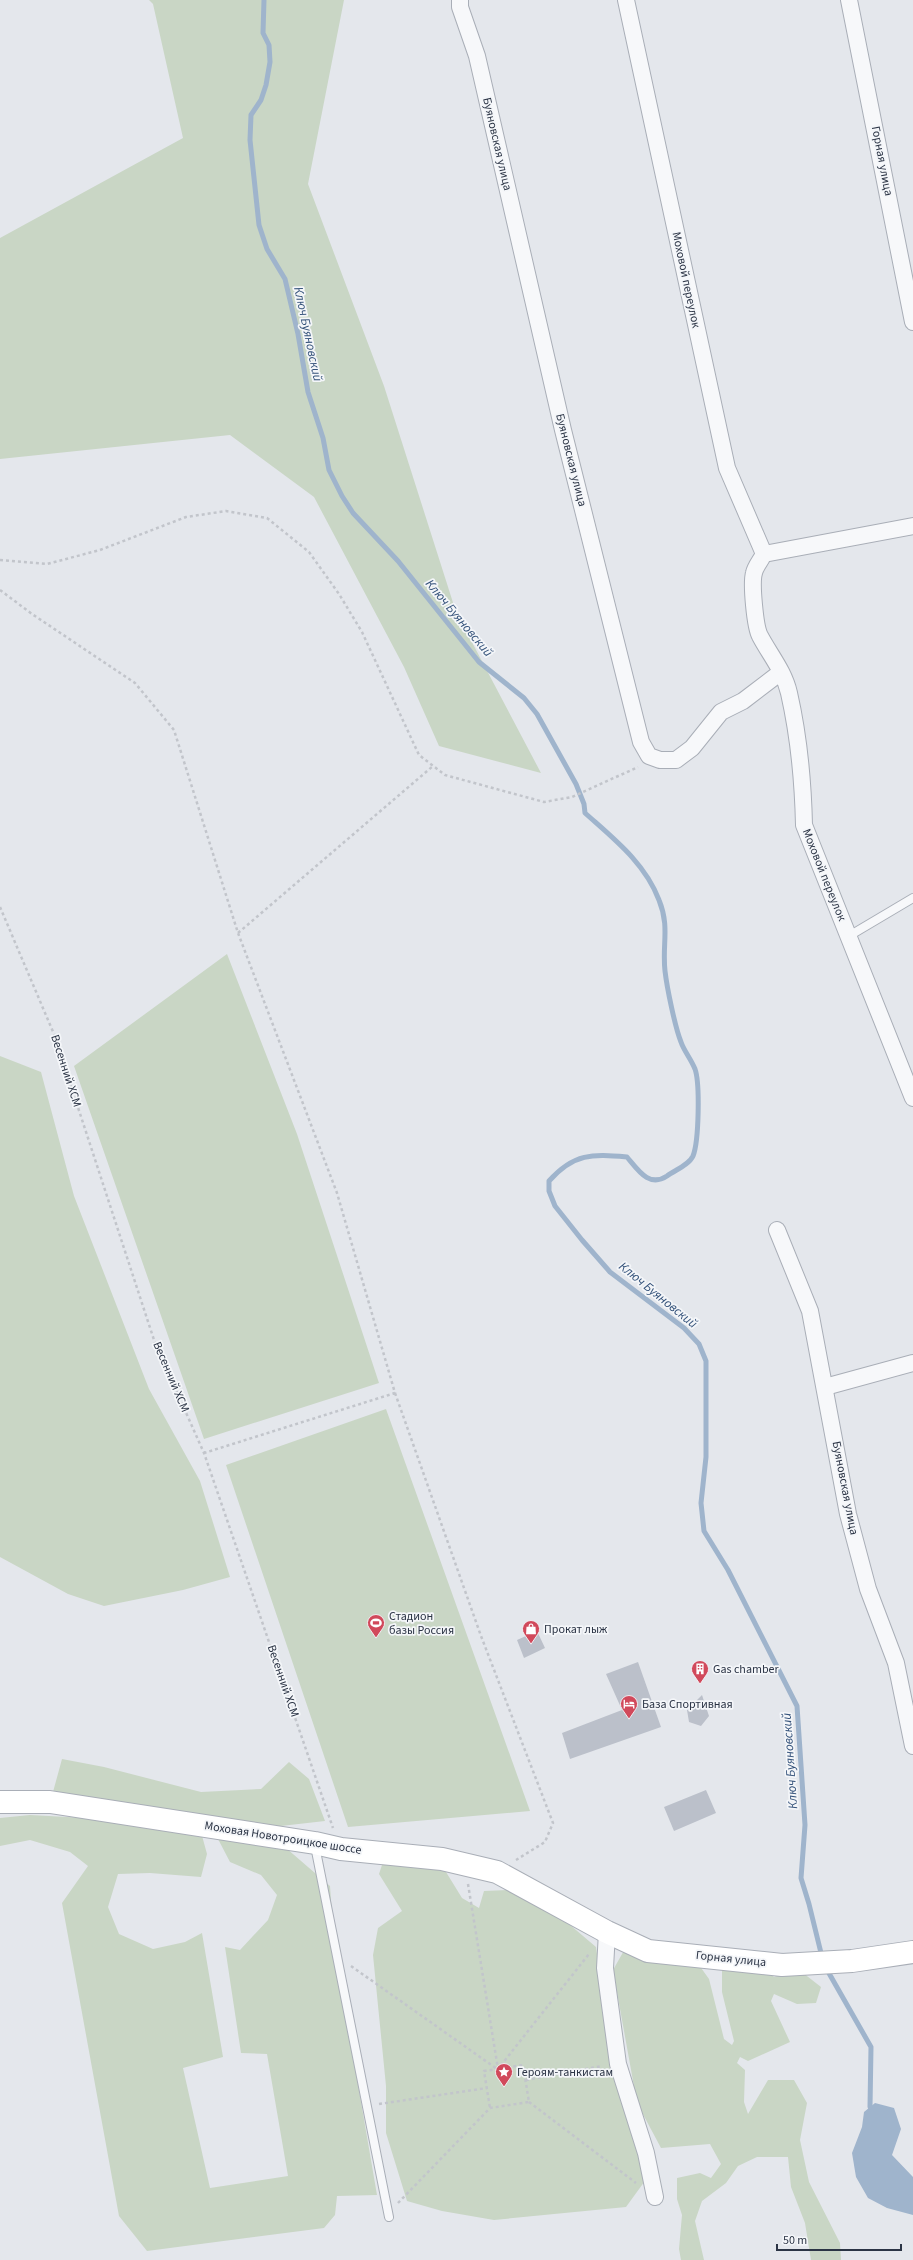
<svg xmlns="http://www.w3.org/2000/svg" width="913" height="2260" font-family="'Source Sans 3',sans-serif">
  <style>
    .green { fill: #c9d6c5 }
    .water { fill: #9fb4cc }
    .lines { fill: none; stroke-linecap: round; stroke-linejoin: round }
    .stream { stroke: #9fb4cc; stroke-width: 5 }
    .building { fill: #bbc0ca }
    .lane-casing { stroke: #a9aeb7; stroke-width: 10 }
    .street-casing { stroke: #a9aeb7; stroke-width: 18 }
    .secondary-casing { stroke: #a9aeb7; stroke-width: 24 }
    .path { stroke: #c2c5cb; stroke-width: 2.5; stroke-dasharray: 3 3; stroke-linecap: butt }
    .lane { stroke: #f7f8fa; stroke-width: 8 }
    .street { stroke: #f7f8fa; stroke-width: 16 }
    .secondary { stroke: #fff; stroke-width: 22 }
    .labels { text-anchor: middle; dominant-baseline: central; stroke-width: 3.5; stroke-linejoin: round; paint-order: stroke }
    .street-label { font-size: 12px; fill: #2b3445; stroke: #f4f6f9 }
    .poi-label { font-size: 12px; fill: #2b3445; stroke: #f4f6f9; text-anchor: start }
    .water-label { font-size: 13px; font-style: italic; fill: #34527a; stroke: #f4f6f9 }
  </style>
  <rect width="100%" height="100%" fill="#e4e7ec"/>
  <path class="green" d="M149 0H344L308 184 384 386 456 612 541 773 439 746 404 667 314 497 230 435 0 459V238L183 138 153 4Z
    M227 954 297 1134 379 1383 204 1439 74 1066Z
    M0 1056 41 1072 74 1196 149 1389 200 1481 230 1577 183 1590 104 1606 68 1594 0 1557Z
    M386 1409 530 1811 348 1827 226 1465Z
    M62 1759 104 1767 201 1792 261 1789 289 1762 309 1779 325 1821 272 1827 53 1792Z
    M30 1815 104 1819 201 1832 207 1854 201 1877 150 1873 118 1874 108 1907 119 1934 153 1949 185 1942 202 1933 223 2057 183 2068 210 2188 288 2176 267 2054 241 2053 225 1947 240 1950 268 1920 277 1895 261 1875 230 1862 218 1839 286 1848 330 1886 334 1945 377 2195 337 2196 335 2215 324 2228 147 2251 119 2216 62 1903 88 1866 70 1852 30 1840 0 1846V1818Z
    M387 1850 446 1872 462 1898 479 1908 484 1891 508 1890 563 1919 596 1947 603 1995 650 2174 626 2207 494 2220 442 2211 407 2201 386 2133V2086L373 1955 378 1928 402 1911 379 1874Z
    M626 1947 689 1951 709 1979 724 2039 732 2045 734 2041 722 1992V1962L755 1959 774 1977 798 1969 821 1987 816 2003 797 2004 774 1994 771 2001 790 2042 748 2061 740 2057 737 2063 745 2070 744 2102 748 2114 768 2080H794L807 2103 800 2140 809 2182 840 2243 841 2260H811L805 2223 791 2187 788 2157H757L738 2166 726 2183 702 2201 695 2221 704 2260H681L679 2249 682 2215 677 2199V2178L700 2173 711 2178 721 2164 710 2144 661 2148 637 2103 613 1970Z"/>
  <path class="water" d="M875 2103 894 2108 901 2129 892 2155 913 2177V2215L887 2208 868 2198 856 2177 852 2153 862 2127 864 2112Z"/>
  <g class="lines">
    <path class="stream" d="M264 0 263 33 269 45 270 62 266 85 261 100 251 115 250 140 259 225 267 249 285 279 298 334 308 392 323 438 329 470 342 496 353 513 398 561 479 662 524 698 537 714 576 784 584 804 585 813C614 839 645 863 659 900 670 927 662 944 665 971 667 988 675 1027 681 1042 684 1051 691 1059 695 1069 700 1083 699 1141 693 1156 689 1165 675 1170 667 1176 649 1188 638 1170 627 1157 592 1154 574 1153 549 1181V1191L555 1206 582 1240 610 1272 684 1328 699 1344 706 1361V1457L701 1503 704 1531 728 1570 797 1706 805 1825 801 1878 809 1904 822 1957
      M826 1968 871 2047 870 2107"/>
  </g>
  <path class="building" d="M537 1631 545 1648 524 1658 517 1640Z
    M638 1662 661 1727 570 1759 562 1733 622 1710 606 1674Z
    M702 1695 709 1716 701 1726 689 1722 687 1710Z
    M706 1790 716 1813 674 1831 664 1807Z"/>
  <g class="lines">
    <defs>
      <path id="lane" d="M849 936 913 898
        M315 1846 389 2217"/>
      <path id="street" d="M460 0V7L477 56 563 430 641 742 649 756 660 760H676L692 748 721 712 743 701 781 672
        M626 0 727 468 764 554 913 526
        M849 0 913 322
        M764 554C761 560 755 567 754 573 751 583 755 627 760 636 770 655 784 671 789 693 799 737 803 781 804 825L913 1098
        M777 1230 810 1311 848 1514 868 1589 896 1663 913 1746
        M825 1387 913 1363
        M607 1932 605 1968 618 2064 646 2153 655 2197"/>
      <path id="secondary" d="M0 1802H50L315 1843 341 1849 442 1859 497 1872 607 1932 648 1951 782 1965 852 1961 913 1952"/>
    </defs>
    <use href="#lane" class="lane-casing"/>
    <use href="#street" class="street-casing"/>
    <use href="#secondary" class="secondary-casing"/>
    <path class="path" d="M0 560 47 564 100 550 186 517 226 511 267 518 309 552 339 594 362 632 419 755 445 775 544 802 572 797 638 767
      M0 590 32 614 135 683 174 730 238 933 337 1193 395 1393 204 1453
      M0 907 54 1034 155 1343 204 1453 333 1828
      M238 933 433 766
      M395 1393 481 1636 553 1823 545 1842 516 1860
      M468 1884 498 2069 589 1954
      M351 1966 497 2069
      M526 2080 602 2066
      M529 2102 636 2183
      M379 2104 487 2088
      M398 2203 490 2108 529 2102 523 2065 484 2071 490 2108"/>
    <use href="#lane" class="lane"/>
    <use href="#street" class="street"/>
    <use href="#secondary" class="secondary"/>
  </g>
  <defs>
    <symbol id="stadium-pin" viewBox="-11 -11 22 30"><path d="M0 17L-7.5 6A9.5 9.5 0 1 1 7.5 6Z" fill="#d1495b" stroke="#f4f6f9"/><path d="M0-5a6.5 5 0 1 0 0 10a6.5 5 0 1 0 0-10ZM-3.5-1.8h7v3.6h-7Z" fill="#fff"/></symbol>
    <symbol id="shop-pin" viewBox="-11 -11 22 30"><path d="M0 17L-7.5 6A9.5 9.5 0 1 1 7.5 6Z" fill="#d1495b" stroke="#f4f6f9"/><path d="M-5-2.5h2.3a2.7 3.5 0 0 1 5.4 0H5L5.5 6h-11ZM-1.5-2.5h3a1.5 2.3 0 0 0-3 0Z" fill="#fff"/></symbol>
    <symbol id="building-pin" viewBox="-11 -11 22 30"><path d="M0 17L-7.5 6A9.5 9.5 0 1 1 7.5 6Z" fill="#d1495b" stroke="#f4f6f9"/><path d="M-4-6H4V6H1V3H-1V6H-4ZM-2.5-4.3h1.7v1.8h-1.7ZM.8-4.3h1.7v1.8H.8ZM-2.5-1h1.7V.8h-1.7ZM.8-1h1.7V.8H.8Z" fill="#fff"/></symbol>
    <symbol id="hotel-pin" viewBox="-11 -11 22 30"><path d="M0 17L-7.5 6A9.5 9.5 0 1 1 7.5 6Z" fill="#d1495b" stroke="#f4f6f9"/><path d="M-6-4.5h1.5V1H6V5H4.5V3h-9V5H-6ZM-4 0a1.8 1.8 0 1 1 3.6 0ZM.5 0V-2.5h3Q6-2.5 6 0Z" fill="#fff"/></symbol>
    <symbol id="sight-pin" viewBox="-11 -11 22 30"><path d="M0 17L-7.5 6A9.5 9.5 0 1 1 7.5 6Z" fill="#d1495b" stroke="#f4f6f9"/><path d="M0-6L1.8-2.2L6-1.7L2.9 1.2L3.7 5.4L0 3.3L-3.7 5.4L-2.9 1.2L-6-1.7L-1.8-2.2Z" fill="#fff"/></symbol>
  </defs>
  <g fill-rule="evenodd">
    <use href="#stadium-pin" x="366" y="1613" width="20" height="27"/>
    <use href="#shop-pin" x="521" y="1619" width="20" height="27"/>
    <use href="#building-pin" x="690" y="1659" width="20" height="27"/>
    <use href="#hotel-pin" x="619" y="1694" width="20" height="27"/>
    <use href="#sight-pin" x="494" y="2062" width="20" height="27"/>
  </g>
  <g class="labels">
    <g class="street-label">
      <text transform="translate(497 144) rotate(77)">Буяновская улица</text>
      <text transform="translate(882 161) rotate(79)">Горная улица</text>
      <text transform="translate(686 280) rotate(78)">Моховой переулок</text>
      <text transform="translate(571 460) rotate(76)">Буяновская улица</text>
      <text transform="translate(824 875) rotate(68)">Моховой переулок</text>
      <text transform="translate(66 1071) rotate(72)">Весенний ХСМ</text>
      <text transform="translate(171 1377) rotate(67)">Весенний ХСМ</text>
      <text transform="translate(845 1488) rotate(79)">Буяновская улица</text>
      <text transform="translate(283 1681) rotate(71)">Весенний ХСМ</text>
      <text transform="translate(283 1838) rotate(9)">Моховая Новотроицкое шоссе</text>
      <text transform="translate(731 1959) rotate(6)">Горная улица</text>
    </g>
    <g class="poi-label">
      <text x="389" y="1616">Стадион<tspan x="389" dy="14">базы Россия</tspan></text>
      <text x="544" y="1629">Прокат лыж</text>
      <text x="713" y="1669">Gas chamber</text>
      <text x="642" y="1704">База Спортивная</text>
      <text x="517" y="2072">Героям-танкистам</text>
    </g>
    <g class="water-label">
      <text transform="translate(308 334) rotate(78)">Ключ Буяновский</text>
      <text transform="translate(459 618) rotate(50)">Ключ Буяновский</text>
      <text transform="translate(658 1295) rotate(39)">Ключ Буяновский</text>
      <text transform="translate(790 1761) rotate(-94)">Ключ Буяновский</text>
    </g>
  </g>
  <path d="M777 2244v6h124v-6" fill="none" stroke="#2b3445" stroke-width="2"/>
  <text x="783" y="2244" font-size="12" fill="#2b3445" stroke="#f4f6f9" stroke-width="3" paint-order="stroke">50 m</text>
</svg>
